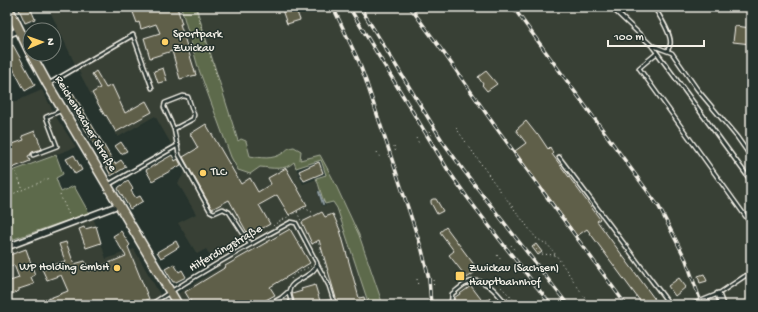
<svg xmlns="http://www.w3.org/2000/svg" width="758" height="312" font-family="'Gochi Hand',sans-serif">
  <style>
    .built { fill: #374036 }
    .green { fill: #5d6a4b; stroke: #a8ae9a }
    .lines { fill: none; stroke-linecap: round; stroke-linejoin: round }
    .stream { stroke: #8f9ca0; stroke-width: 2 }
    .building { fill: #5f5e4a; stroke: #f4f1e8 }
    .lane-casing { stroke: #f4f1e8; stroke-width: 5.5 }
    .street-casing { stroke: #f4f1e8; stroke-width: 8 }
    .primary-casing { stroke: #f4f1e8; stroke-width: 11 }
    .path { stroke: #f4f1e8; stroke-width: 1; stroke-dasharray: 1 3; stroke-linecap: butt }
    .lane { stroke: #26332d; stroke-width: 2.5 }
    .street { stroke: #26332d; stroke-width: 5 }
    .primary { stroke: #716e59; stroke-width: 8 }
    .rail-casing { stroke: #f4f1e8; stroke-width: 3.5 }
    .rail { stroke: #26332d; stroke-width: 2; stroke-dasharray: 6; stroke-linecap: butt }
    .poi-dot { fill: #ffd166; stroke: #26332d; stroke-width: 1.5 }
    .labels { text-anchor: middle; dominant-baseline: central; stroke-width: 3; stroke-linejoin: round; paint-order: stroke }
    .poi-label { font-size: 12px; fill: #f4f1e8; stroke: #26332d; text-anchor: start }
    .street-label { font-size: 12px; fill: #f4f1e8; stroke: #26332d }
  </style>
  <rect width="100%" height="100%" fill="#26332d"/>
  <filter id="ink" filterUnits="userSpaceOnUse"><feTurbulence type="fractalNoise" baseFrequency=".025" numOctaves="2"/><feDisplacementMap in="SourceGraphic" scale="8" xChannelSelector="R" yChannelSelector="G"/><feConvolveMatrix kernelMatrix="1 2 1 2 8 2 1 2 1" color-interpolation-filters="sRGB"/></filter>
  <g filter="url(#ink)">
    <path class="built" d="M48 7H181L201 75 247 164 236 135 196 7H751V305H383L359 235 332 177 320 155 295 162 296 168 303 184 316 179 320 190 317 191 322 206 334 203 337 208 369 305H184L177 294 217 269 206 249 197 254 178 223 196 214 178 183 186 170 155 116 118 137 90 93 75 64Z
      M42 90 58 120 76 147 7 173V105Z
      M89 213 94 220 106 259 134 249 166 305H7V231L11 239Z"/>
    <path class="green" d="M181 7H196L238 141 241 139 246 141 250 156C262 158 272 160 283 153 288 149 287 148 294 147L301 151 300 160 320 155 332 177 359 235 383 305H369L337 208 333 202 325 204C321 196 320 187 316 178L326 175 321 160 296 168 294 162C285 171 272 168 260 167L250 174 238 170 231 157 198 67Z
      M56 155 63 174 56 178 61 192 74 186 89 213 11 240 7 231V173Z"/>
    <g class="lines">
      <path class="stream" d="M319 192 323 204"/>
    </g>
    <path class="building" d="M18 7H30L35 19 25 23Z
      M131 7H177L182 24H180L196 75 180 79 172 51 150 58 144 38 160 33 156 24 141 29 139 22 137 23Z
      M281 7H295L300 20 287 24Z
      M735 26 751 28V44L733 42Z
      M13 45 35 85 25 91 7 57V48Z
      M163 68 167 81 158 83 154 71Z
      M96 71 106 88 112 85 125 113 146 101 152 112 116 132 106 115 105 116 92 93 100 88 92 74Z
      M486 71 497 84 487 91 482 85 483 84 478 77Z
      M73 93 115 164 121 160 126 167 111 176 106 166H107L66 97Z
      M526 121 537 135 538 134 548 149 550 147 553 153 552 154 600 219 597 221 659 305H643L587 229 577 236 515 151 526 143 516 130Z
      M206 124 241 184 250 178 258 192 271 184 268 178 286 168 307 205 289 215 277 195 259 205 270 224 249 236 229 200 212 209 183 157 198 148 190 134Z
      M35 131 42 149 32 152 30 155 28 156 30 161 7 170V146L24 140 22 136Z
      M121 142 127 151 121 154 115 146Z
      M74 155 82 170 75 174 66 159Z
      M172 155 175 161 178 159 181 165 152 181 146 170Z
      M319 162 323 173 304 181 299 171Z
      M128 181 133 189 131 191 136 198 140 196 143 201 130 209 118 189 119 187Z
      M433 199H436L443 211 437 214 431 203V200Z
      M322 212 325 217 333 214 340 230 359 298 364 297 366 305H338L319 240 312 244 302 222Z
      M96 226 101 243 86 248 79 229 84 227 85 229Z
      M446 227 478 270 467 278 449 255 454 251 440 232Z
      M290 229 310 263 270 287 275 295 257 305H193L185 292 226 267 225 266Z
      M121 231 130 245 128 247 149 299 135 305H32L68 291 61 275 47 280 42 269 65 261 59 244 66 242 74 264 85 261 89 271 126 256 113 236Z
      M176 241 179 247 161 258 157 252Z
      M536 244 542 252 538 255 532 247Z
      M26 249 35 275 31 277 34 284 19 289V291L7 296V282L19 278 14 265 7 267V256Z
      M174 264 179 272 182 270 186 277 176 282H173L165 269Z
      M704 274 707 281 700 283 698 276Z
      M679 278 686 287 675 296 668 286Z
      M315 285 320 301 330 300 332 305H295L292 294 302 291 301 289Z
      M471 286 484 303 490 298 496 305H458L454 300V298Z"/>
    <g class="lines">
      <defs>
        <path id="lane" d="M611 7 651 45 672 53 697 89 737 137 751 157
          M654 7C659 15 673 36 670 45 670 47 668 49 667 51
          M652 46 751 181
          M657 53 639 68 751 224
          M50 83 133 35 152 88
          M174 129 164 107 165 103 183 96 188 97 194 115 193 119 174 129 179 155 210 211 214 213 223 209 229 212 250 244
          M33 155 57 146 46 117 60 111
          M559 157 670 305
          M108 185 178 145
          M317 264 329 286 335 305
          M150 305C196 275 243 248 291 222L296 223 317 263C315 278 289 279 289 292 289 296 291 301 292 305
          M268 305 281 298 289 291
          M451 305 452 294C456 291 460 287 465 284 483 274 497 292 507 305
          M691 305 718 294 751 272"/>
        <path id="street" d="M7 35 19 30
          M7 247 119 205
          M718 294 722 305"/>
        <path id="primary" d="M8 7 30 52
          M31 54 48 85 178 305"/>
      </defs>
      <use href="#lane" class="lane-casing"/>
      <use href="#street" class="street-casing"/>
      <use href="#primary" class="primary-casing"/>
      <path class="path" d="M195 7 218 80
        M456 128 493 181 536 238 548 245 556 255
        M429 131 433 137
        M416 138 420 145
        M394 146 396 153
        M377 152 380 158
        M16 172 23 190
        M60 195 70 217
        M7 196 15 193 50 178
        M297 212 303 225
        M273 226 275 224 304 208 312 212
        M312 244 318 242 328 274
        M511 245 515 251
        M534 246 540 254 556 255 590 305
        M497 255 502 261
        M291 279 293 275 311 266
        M417 279 418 286
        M433 280 434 288
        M501 287 510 296
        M507 299 510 296 518 305
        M260 305 264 302"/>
      <use href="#lane" class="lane"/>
      <use href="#street" class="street"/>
      <use href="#primary" class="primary"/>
      <defs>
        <path id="rail" d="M333 7 359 62 366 81 422 250 429 279 431 305
          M349 7 448 170 467 197 503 244 551 305
          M360 7 443 142 464 171 568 305
          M410 7 446 56 495 126 626 305
          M513 7 659 207 686 260 702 305"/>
      </defs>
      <use href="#rail" class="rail-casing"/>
      <use href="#rail" class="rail"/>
    </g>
  </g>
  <g class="poi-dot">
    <circle cx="165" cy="42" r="4"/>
    <circle cx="203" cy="173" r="4"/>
    <circle cx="117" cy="268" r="4"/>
    <rect x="455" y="271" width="10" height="10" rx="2"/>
  </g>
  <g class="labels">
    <g class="poi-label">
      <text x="173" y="35">Sportpark<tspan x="173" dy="14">Zwickau</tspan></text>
      <text x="211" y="173">TLC</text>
      <text x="109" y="268" text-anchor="end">WP Holding GmbH</text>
      <text x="469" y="269">Zwickau (Sachsen)<tspan x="469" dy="14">Hauptbahnhof</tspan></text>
    </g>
    <g class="street-label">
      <text transform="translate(85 124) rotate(59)">Reichenbacher Straße</text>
      <text transform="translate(226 249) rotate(-30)">Hilferdingstraße</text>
    </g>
  </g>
  <rect width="758" height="312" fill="none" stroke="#26332d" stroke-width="24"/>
  <rect x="12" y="12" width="734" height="288" fill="none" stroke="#f4f1e8" stroke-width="1.5" filter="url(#ink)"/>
  <g transform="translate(42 42) rotate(88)"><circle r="19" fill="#26332d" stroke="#787f78"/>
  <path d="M0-3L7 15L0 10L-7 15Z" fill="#ffd166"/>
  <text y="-6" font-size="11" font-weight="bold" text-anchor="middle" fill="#f4f1e8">N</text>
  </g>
  <path d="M608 40v6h96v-6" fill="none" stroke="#f4f1e8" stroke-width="2"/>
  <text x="614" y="40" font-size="12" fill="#f4f1e8" stroke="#26332d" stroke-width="3" paint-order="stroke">100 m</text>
</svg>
